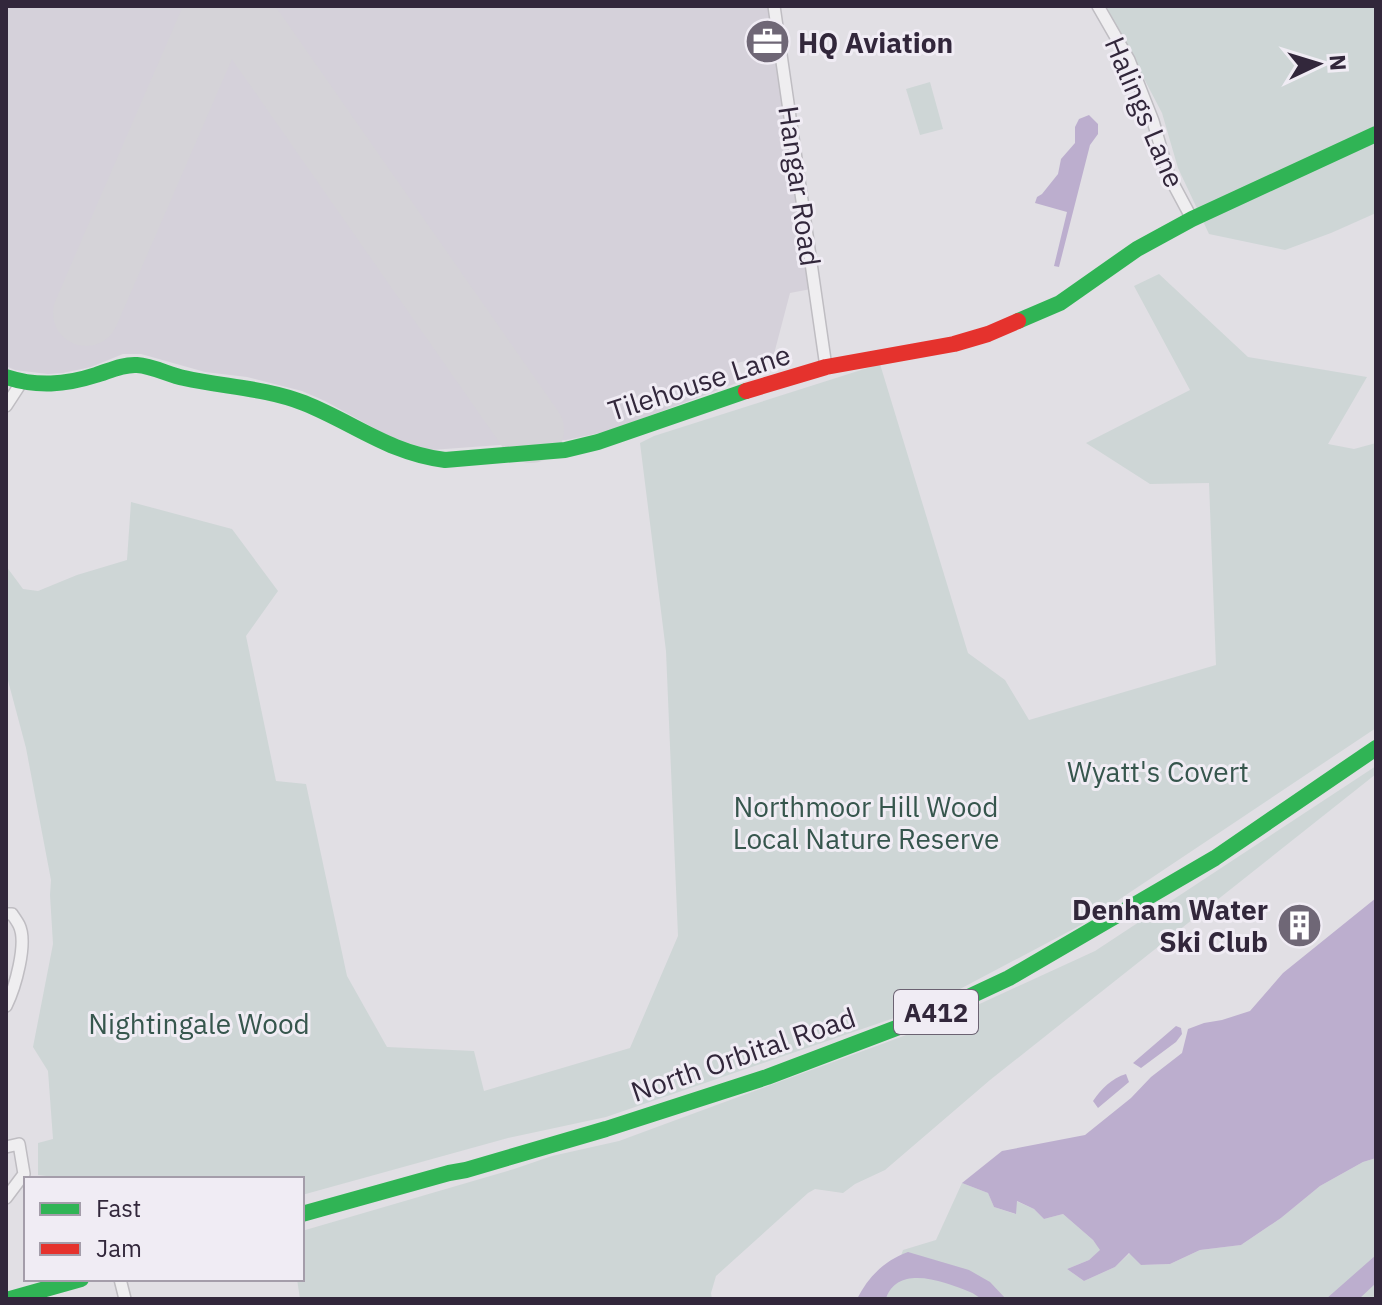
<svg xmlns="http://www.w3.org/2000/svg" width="1382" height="1305" font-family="'IBM Plex Sans',sans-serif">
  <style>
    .built { fill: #d5d1da }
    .green { fill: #ced6d6 }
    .water { fill: #bcaece }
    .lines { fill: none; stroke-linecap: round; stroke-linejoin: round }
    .runway { stroke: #d5d3d8; stroke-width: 66 }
    .street-casing { stroke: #bfbdc2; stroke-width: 14 }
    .street { stroke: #efeef0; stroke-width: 11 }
    .fast { stroke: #30b455; stroke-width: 16 }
    .jam { stroke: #e5322d; stroke-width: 16 }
    .labels { text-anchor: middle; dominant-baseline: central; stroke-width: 6; stroke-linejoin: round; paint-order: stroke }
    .shield { fill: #f0ecf4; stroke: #6b6272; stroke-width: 2 }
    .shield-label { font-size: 26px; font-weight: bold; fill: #32273b }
    .poi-label { font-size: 28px; font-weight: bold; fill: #32273b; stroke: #f0ecf4; text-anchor: start }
    .street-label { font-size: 28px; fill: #32273b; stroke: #f0ecf4 }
    .park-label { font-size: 28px; fill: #36564d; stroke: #f0ecf4 }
  </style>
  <rect width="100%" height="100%" fill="#e1dfe4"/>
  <path class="built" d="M6 6H771L811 289 790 293 774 354 737 363 742 381 609 431 566 440 431 450 392 438 325 401 302 391 247 377 205 372 141 354H123L91 367 63 373 48 374 15 370 6 366Z"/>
  <path class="green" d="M1106 6H1376V213L1331 233 1285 250 1209 234 1178 168 1162 113Z
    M930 82 943 129 920 135 906 89Z
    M1159 274 1248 357 1367 377 1328 444 1354 449 1376 443V728L1081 925 926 1007 606 1117 508 1138 302 1195V1179H56L55 1177 38 1175V1143L53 1139 48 1071 33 1047 53 944 50 895 51 880 26 748 6 673V566L23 589 38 591 77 575 127 560 131 502 232 529 278 591 246 636 276 781 306 784 347 976 387 1047 474 1051 484 1091 630 1048 678 936 666 651 640 443 654 436 880 364 968 653 1005 680 1029 720 1216 665 1209 483 1150 484 1086 443 1190 390 1134 286Z
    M1376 766V774L990 1080 885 1170 855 1184 843 1193 815 1189 808 1193 716 1276 711 1293 712 1299H300L297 1279H302V1231L514 1169 552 1156 619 1141 936 1024 1095 951Z
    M1376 1158V1299H886L903 1250 936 1240 962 1183 988 1193 994 1207 1015 1214 1016 1201 1034 1209 1044 1219 1063 1214 1093 1240 1101 1250 1089 1260 1067 1269 1084 1281 1115 1267 1130 1253 1141 1265 1170 1264 1200 1250 1241 1245 1281 1218 1320 1186 1363 1162Z"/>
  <path class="water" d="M1089 115 1098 124V134L1090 145 1059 267 1054 266 1067 212 1035 203 1037 197 1042 194 1058 174 1061 159 1075 143V127L1079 119Z
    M1376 898V1158L1363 1162 1320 1186 1281 1218 1241 1245 1200 1250 1170 1264 1141 1265 1129 1253 1115 1267 1084 1281 1067 1269 1089 1260 1100 1250 1093 1240 1063 1214 1044 1219 1034 1209 1017 1201 1016 1214 994 1207 988 1193 962 1183 1002 1151 1085 1135 1131 1098 1151 1077 1182 1053 1188 1029 1204 1023 1222 1020 1250 1011 1283 973Z
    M1176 1026 1181 1028 1182 1034 1176 1042 1141 1068 1133 1063Z
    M1126 1074 1129 1082 1098 1108 1093 1101C1101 1089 1112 1078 1126 1074Z
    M908 1252 969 1270 990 1282 1006 1299C999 1299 988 1301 981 1298 977 1297 974 1293 970 1292 946 1282 897 1263 886 1299H857C868 1277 885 1260 908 1252Z
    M1376 1255V1283L1359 1299H1326Z"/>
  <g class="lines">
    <path class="runway" d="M235 6 531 430
      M86 313 219 6"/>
    <defs>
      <path id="street" d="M774 6 826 367
        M1098 6 1129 60 1153 121 1169 176 1192 219
        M6 406 21 383
        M6 914H12C14 917 17 921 19 925 28 943 15 988 6 1006
        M6 1147 19 1144 24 1174 6 1198
        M120 1279 125 1299"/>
    </defs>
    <use href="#street" class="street-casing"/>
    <use href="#street" class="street"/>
    <path class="fast" d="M1018 321 1060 303 1137 249 1192 219 1376 134
      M6 377C37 387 65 385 96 375 109 371 123 364 137 365 153 366 169 375 184 378 224 387 266 388 304 403 354 423 389 453 445 460L565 450 598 442 746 391
      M302 1214 449 1173 466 1170 606 1129 767 1077 928 1016 1009 978 1215 858 1376 748
      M10 1299 81 1279"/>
    <path class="jam" d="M746 391 826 367 954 344 988 334 1018 321"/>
  </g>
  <defs>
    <symbol id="office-disc" viewBox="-11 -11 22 22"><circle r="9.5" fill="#6f6776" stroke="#f0ecf4"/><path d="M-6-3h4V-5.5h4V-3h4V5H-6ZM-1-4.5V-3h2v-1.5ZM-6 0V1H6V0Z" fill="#fff"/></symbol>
    <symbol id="building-disc" viewBox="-11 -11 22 22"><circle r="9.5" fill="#6f6776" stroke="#f0ecf4"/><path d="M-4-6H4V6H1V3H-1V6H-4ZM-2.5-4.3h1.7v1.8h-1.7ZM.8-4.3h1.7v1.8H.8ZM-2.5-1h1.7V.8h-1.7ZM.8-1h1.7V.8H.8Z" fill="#fff"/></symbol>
  </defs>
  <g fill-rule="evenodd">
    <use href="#office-disc" x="742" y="16" width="51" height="51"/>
    <use href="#building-disc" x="1274" y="900" width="51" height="51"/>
  </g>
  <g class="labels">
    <rect class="shield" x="894" y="990" width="84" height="44" rx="6"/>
    <g class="shield-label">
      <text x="936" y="1012">A412</text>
    </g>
    <g class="poi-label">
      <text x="798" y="42">HQ Aviation</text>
      <text x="1268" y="909" text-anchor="end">Denham Water<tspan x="1268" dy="32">Ski Club</tspan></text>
    </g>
    <g class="street-label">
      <text transform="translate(1145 112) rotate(67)">Halings Lane</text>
      <text transform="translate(800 186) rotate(82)">Hangar Road</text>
      <text transform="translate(699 382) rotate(-18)">Tilehouse Lane</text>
      <text transform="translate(743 1054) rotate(-19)">North Orbital Road</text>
    </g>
    <g class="park-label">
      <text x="1158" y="771">Wyatt's Covert</text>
      <text x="866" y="806">Northmoor Hill Wood<tspan x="866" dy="32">Local Nature Reserve</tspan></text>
      <text x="199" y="1023">Nightingale Wood</text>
    </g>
  </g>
  <rect width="1382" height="1305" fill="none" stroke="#32273b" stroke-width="16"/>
  <rect x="24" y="1177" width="280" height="104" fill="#f0ecf4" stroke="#a49daa" stroke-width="2"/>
  <rect x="40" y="1203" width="40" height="12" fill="#30b455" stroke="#a49daa" stroke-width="2"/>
  <text x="96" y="1217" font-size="24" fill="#32273b">Fast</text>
  <rect x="40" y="1243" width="40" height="12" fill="#e5322d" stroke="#a49daa" stroke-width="2"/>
  <text x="96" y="1257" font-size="24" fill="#32273b">Jam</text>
  <g transform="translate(1318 64) rotate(86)" stroke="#f0ecf4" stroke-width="6" paint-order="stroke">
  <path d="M0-6L14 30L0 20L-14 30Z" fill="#32273b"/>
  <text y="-12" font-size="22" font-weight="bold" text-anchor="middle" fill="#32273b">N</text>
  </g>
</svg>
